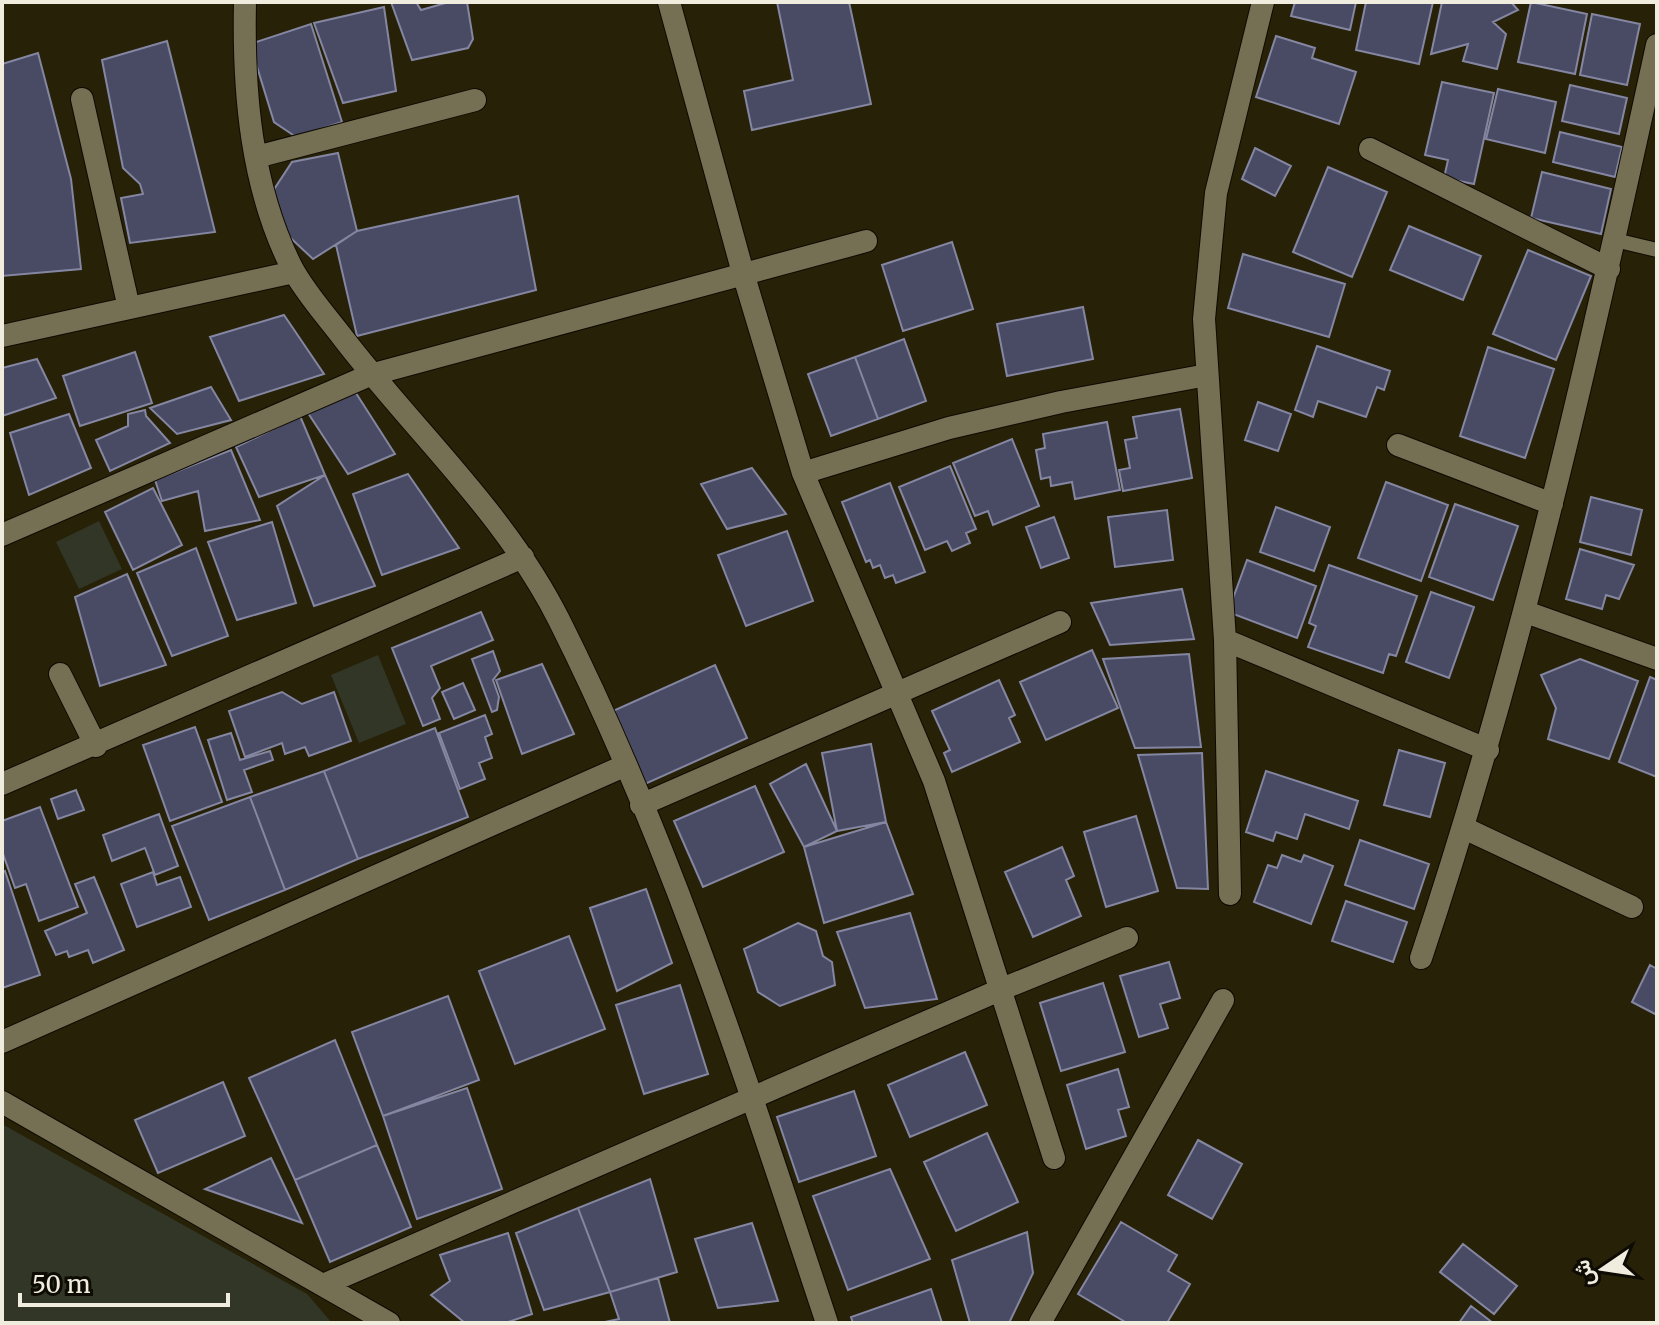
<svg xmlns="http://www.w3.org/2000/svg" width="1659" height="1325" font-family="Merriweather,Vazirmatn,serif">
  <style>
    .green { fill: #313626 }
    .building { fill: #494a63; stroke: #8486a2; stroke-width: 2 }
    .lines { fill: none; stroke-linecap: round; stroke-linejoin: round }
    .service-casing { stroke: #0f0a00; stroke-width: 16 }
    .minor-casing { stroke: #0f0a00; stroke-width: 24 }
    .service { stroke: #757054; stroke-width: 14 }
    .minor { stroke: #757054; stroke-width: 22 }
  </style>
  <rect width="100%" height="100%" fill="#262107"/>
  <path class="green" d="M99 521 122 569 79 589 56 542Z
    M378 655 406 724 359 743 331 675Z
    M2 1124 307 1294 332 1323H2Z"/>
  <path class="building" d="M391 2H416L421 10 449 2H467L473 39 468 48 412 60Z
    M777 2H849L871 104 752 130 744 91 793 80Z
    M1295 2H1356L1350 30 1291 16Z
    M1366 2H1433L1419 64 1356 50Z
    M1442 2H1511L1518 10 1493 22 1506 34 1497 69 1463 61 1468 44 1431 54Z
    M1531 2 1587 14 1575 74 1518 62Z
    M384 7 396 91 343 103 314 23Z
    M1592 14 1640 24 1627 85 1580 75Z
    M311 24 342 122 296 137 274 122 250 44Z
    M1276 36 1315 48 1312 58 1356 72 1339 124 1256 97Z
    M167 41 215 232 130 243 121 198 143 194 140 184 123 168 102 60Z
    M38 53 71 179 81 269 2 276V64Z
    M1442 82 1494 93 1474 184 1444 178 1448 160 1425 155Z
    M1570 85 1627 98 1619 134 1562 121Z
    M1498 89 1556 102 1545 153 1486 139Z
    M1560 132 1622 147 1615 177 1553 162Z
    M1255 148 1291 166 1275 196 1242 179Z
    M338 153 357 231 313 259 282 230 271 194 292 162Z
    M1328 167 1387 192 1352 277 1293 252Z
    M1542 172 1611 189 1601 234 1531 218Z
    M518 196 536 290 357 336 336 245 357 231Z
    M1409 226 1481 256 1463 300 1390 270Z
    M952 242 973 309 903 331 882 265Z
    M1528 250 1591 276 1556 360 1493 334Z
    M1243 254 1345 284 1329 337 1228 308Z
    M1083 307 1093 359 1007 376 997 324Z
    M284 315 324 374 239 401 210 337Z
    M904 339 926 401 878 419 855 357Z
    M1317 346 1390 371 1384 390 1377 387 1366 417 1318 401 1313 417 1295 410Z
    M1488 347 1554 369 1525 458 1460 436Z
    M135 352 152 403 80 426 63 376Z
    M855 357 878 419 831 436 808 374Z
    M37 359 56 398 2 416V368Z
    M211 387 231 420 177 434 150 408Z
    M354 390 395 454 348 474 306 410Z
    M1258 402 1291 414 1278 451 1245 440Z
    M1180 409 1192 478 1123 491 1119 470 1130 468 1125 440 1137 438 1133 417Z
    M145 410 146 416 170 443 110 471 96 440 128 426V414Z
    M69 414 91 468 29 495 10 433Z
    M300 416 325 475 259 497 236 447Z
    M1107 422 1120 490 1075 499 1072 482 1051 486 1050 477 1041 479 1036 450 1045 448 1043 434Z
    M1012 439 1039 506 993 525 988 511 975 516 953 463Z
    M231 450 260 520 205 531 198 491 162 501 155 480Z
    M950 466 976 529 966 533 970 543 952 551 947 541 925 550 899 487Z
    M752 468 786 514 727 529 701 484Z
    M408 474 459 548 382 575 353 494Z
    M325 475 375 586 314 606 277 506Z
    M1386 482 1448 505 1421 581 1358 558Z
    M890 483 925 572 896 583 893 575 885 578 880 565 873 568 870 560 866 562 842 502Z
    M153 488 182 545 133 570 105 512Z
    M1591 497 1642 510 1631 555 1580 542Z
    M1455 504 1518 526 1493 600 1429 577Z
    M1276 507 1330 527 1314 571 1260 552Z
    M1167 510 1173 560 1115 567 1108 517Z
    M1054 517 1069 558 1041 568 1026 527Z
    M272 522 296 603 237 620 208 542Z
    M787 531 813 601 746 626 718 555Z
    M196 548 228 636 172 656 137 573Z
    M1580 549 1634 565 1619 599 1606 595 1602 609 1566 599Z
    M1247 560 1316 586 1297 638 1228 612Z
    M1329 565 1417 596 1396 656 1389 654 1383 673 1308 647 1316 626 1309 623Z
    M127 574 166 665 100 686 75 597Z
    M1182 589 1194 639 1110 645 1091 603Z
    M1431 592 1474 607 1449 678 1406 662Z
    M481 612 493 640 431 666 440 688 432 698 440 719 423 726 392 648Z
    M1092 650 1118 708 1046 740 1020 682Z
    M493 651 500 671 493 680 499 697 497 710 492 712 472 659Z
    M1189 654 1201 747 1135 748 1103 659Z
    M1580 659 1638 681 1609 759 1548 739 1556 708 1541 675Z
    M542 664 574 734 522 754 496 680Z
    M715 665 747 738 645 784 613 711Z
    M1650 677 1657 680V777L1619 762Z
    M999 680 1015 715 1009 718 1020 742 952 772 944 753 950 750 932 711Z
    M463 683 475 710 454 719 442 692Z
    M282 692 302 704 334 692 351 741 309 756 305 747 285 754 282 743 245 757 229 711Z
    M485 715 492 734 485 737 492 758 479 763 485 779 460 789 439 733Z
    M195 727 222 802 170 821 143 745Z
    M435 728 468 817 358 859 324 771Z
    M231 733 240 760 270 751 273 760 244 770 252 792 227 800 208 740Z
    M871 744 886 822 837 831 822 753Z
    M1399 750 1445 763 1430 817 1384 805Z
    M1202 753 1208 889 1177 888 1138 755Z
    M806 764 837 831 804 847 770 784Z
    M324 771 358 859 285 890 250 797Z
    M1266 771 1358 801 1349 829 1305 814 1297 839 1276 832 1273 841 1246 832Z
    M755 786 784 852 703 887 674 821Z
    M76 790 84 810 58 819 51 799Z
    M250 797 285 890 209 920 172 826Z
    M40 807 78 907 39 921 26 884 15 888 2 851V821Z
    M159 814 178 866 155 875 145 848 112 861 103 835Z
    M1136 816 1158 891 1106 907 1084 832Z
    M886 822 913 894 824 923 804 847Z
    M1360 840 1429 864 1414 909 1345 885Z
    M1062 847 1074 876 1066 880 1081 916 1033 937 1005 872Z
    M1282 855 1301 862 1304 855 1333 866 1311 924 1254 902 1268 865 1277 868Z
    M5 871 40 975 2 988V872Z
    M153 872 157 885 180 877 191 907 137 927 121 884Z
    M94 877 124 950 93 963 88 950 69 957 67 951 56 955 45 931 87 913 75 884Z
    M646 889 672 963 617 991 590 908Z
    M1346 901 1407 922 1393 962 1332 941Z
    M910 913 937 999 865 1008 837 932Z
    M798 923 816 931 823 956 832 962 835 985 780 1006 758 992 744 949Z
    M569 936 605 1029 515 1064 479 971Z
    M1169 962 1180 998 1160 1004 1168 1028 1139 1037 1120 976Z
    M1650 965 1657 969V1015L1632 1002Z
    M1103 983 1125 1052 1061 1071 1040 1003Z
    M680 985 708 1074 644 1094 616 1005Z
    M448 996 479 1080 383 1116 352 1032Z
    M335 1040 377 1145 295 1180 249 1078Z
    M965 1052 987 1105 910 1137 888 1085Z
    M1118 1069 1129 1107 1118 1110 1126 1136 1086 1149 1067 1085Z
    M223 1082 245 1136 158 1173 135 1120Z
    M467 1088 502 1189 417 1219 383 1116Z
    M854 1091 876 1156 799 1182 777 1117Z
    M987 1133 1018 1202 956 1231 924 1162Z
    M1198 1140 1242 1164 1212 1219 1168 1195Z
    M377 1145 411 1227 330 1262 295 1180Z
    M271 1158 302 1223 205 1189Z
    M890 1169 930 1259 848 1290 813 1196Z
    M650 1179 677 1272 610 1292 578 1208Z
    M578 1208 610 1292 544 1310 516 1233Z
    M1121 1222 1177 1255 1168 1271 1190 1284 1167 1323H1127L1078 1294Z
    M752 1223 778 1301 718 1308 695 1239Z
    M1027 1232 1033 1273 1009 1323H970L952 1260Z
    M508 1233 532 1314 505 1323H465L431 1295 450 1281 440 1255Z
    M1463 1244 1517 1286 1494 1314 1440 1272Z
    M658 1278 670 1323H600L619 1319 610 1292Z
    M931 1289 942 1323H853L851 1317Z
    M1471 1306 1493 1323H1459Z"/>
  <g class="lines">
    <defs>
      <path id="service" d="M1615 240 1657 250"/>
      <path id="minor" d="M245 2C243 92 251 187 292 268 305 292 323 312 340 334 412 429 505 512 559 620 672 845 748 1085 827 1323
        M669 2 743 273 803 473 934 781 1054 1158
        M82 99 129 308
        M1370 149 1609 269
        M256 157 475 100
        M2 336 294 272
        M1398 445 1552 504
        M803 473 949 428 1061 402 1207 375
        M2 535 370 375 866 241
        M1526 612 1657 659
        M1225 640 1488 750
        M60 674 96 746
        M2 784 523 557
        M641 805 1060 622
        M1464 828 1632 907
        M1230 894 1225 640 1204 319 1216 193 1263 2
        M1421 958C1521 659 1590 353 1657 45
        M2 1042 624 766
        M2 1102 389 1323
        M323 1285 1002 989 1127 938
        M1040 1323 1223 1000"/>
    </defs>
    <use href="#service" class="service-casing"/>
    <use href="#minor" class="minor-casing"/>
    <use href="#service" class="service"/>
    <use href="#minor" class="minor"/>
  </g>
  <rect width="1659" height="1325" fill="none" stroke="#f0edde" stroke-width="8"/>
  <g transform="translate(1603 1269) rotate(257)" stroke="#0d0b03" stroke-width="6" paint-order="stroke">
  <path d="M0-6L14 30L0 20L-14 30Z" fill="#f0edde"/>
  <text y="-12" font-size="22" font-weight="bold" text-anchor="middle" fill="#f0edde">ش</text>
  </g>
  <path d="M20 1293v12h208v-12" fill="none" stroke="#f0edde" stroke-width="4"/>
  <text x="32" y="1293" font-size="24" fill="#f0edde" stroke="#0d0b03" stroke-width="6" paint-order="stroke">50 m</text>
</svg>
